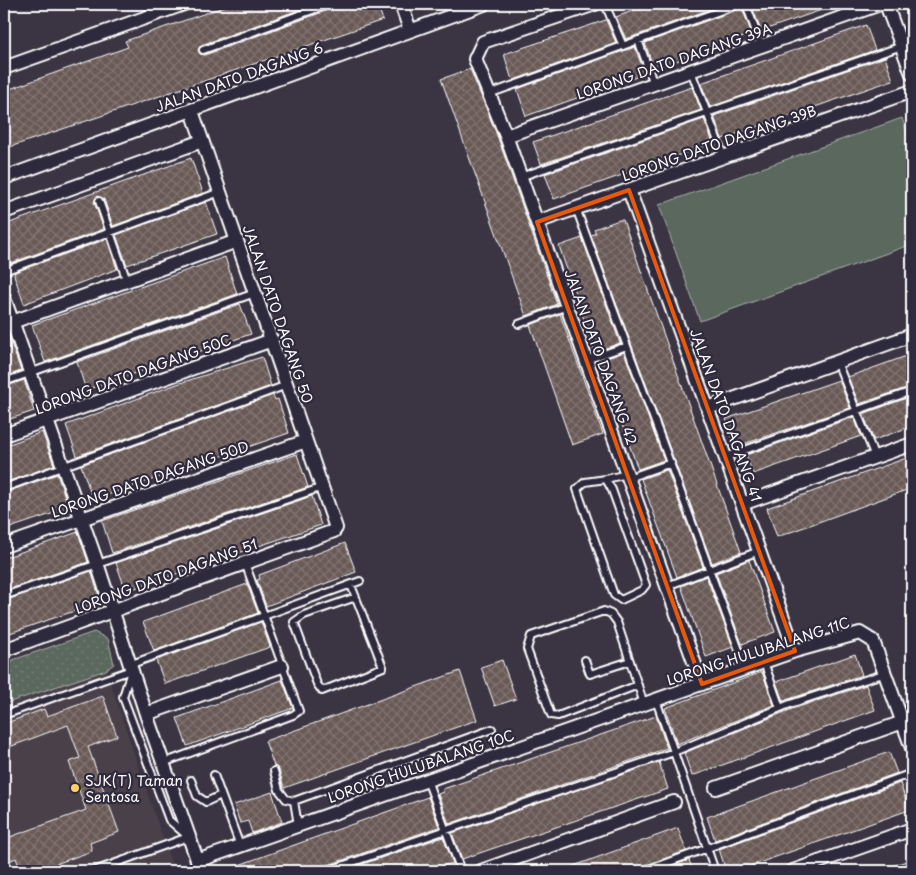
<svg xmlns="http://www.w3.org/2000/svg" width="916" height="875" font-family="'Playpen Sans',sans-serif">
  <style>
    .built { fill: #493f48 }
    .green { fill: url(#green-dots); stroke: #acb3ae }
    .pitch { fill: #5a675d; stroke: #acb3ae }
    .building { fill: url(#building-cross-hatch); stroke: #fff }
    .lines { fill: none; stroke-linecap: round; stroke-linejoin: round }
    .lane-casing { stroke: #fff; stroke-width: 10 }
    .street-casing { stroke: #fff; stroke-width: 16 }
    .lane { stroke: #2f2a3d; stroke-width: 6 }
    .street { stroke: #2f2a3d; stroke-width: 12 }
    .marked { fill: none; stroke: #e8590c; stroke-width: 4; stroke-linejoin: round }
    .poi-dot { fill: #ffd166; stroke: #2f2a3d; stroke-width: 2 }
    .labels { text-anchor: middle; dominant-baseline: central; stroke-width: 4.5; stroke-linejoin: round; paint-order: stroke }
    .street-label { font-size: 14px; fill: #fff; stroke: #2f2a3d }
    .poi-label { font-size: 14px; fill: #fff; stroke: #2f2a3d; text-anchor: start }
  </style>
  <defs>
    <pattern id="green-dots" width="8" height="8" patternUnits="userSpaceOnUse" patternTransform="scale(1.25)"><rect width="8" height="8" fill="#5a675d"/><path d="M2 2h.1M6 6h.1" fill="none" stroke="#737e75" stroke-width="1.8" stroke-linecap="round"/></pattern>
    <pattern id="building-cross-hatch" width="8" height="8" patternUnits="userSpaceOnUse" patternTransform="scale(1.25)"><rect width="8" height="8" fill="#695a57"/><path d="M0 0l8 8M0 8l8-8" fill="none" stroke="#807370"/></pattern>
  </defs>
  <rect width="100%" height="100%" fill="#3b3442"/>
  <filter id="ink" filterUnits="userSpaceOnUse"><feTurbulence type="fractalNoise" baseFrequency=".02" numOctaves="2"/><feDisplacementMap in="SourceGraphic" scale="10" xChannelSelector="R" yChannelSelector="G"/><feConvolveMatrix kernelMatrix="1 2 1 2 8 2 1 2 1" color-interpolation-filters="sRGB"/></filter>
  <g filter="url(#ink)">
    <path class="built" d="M106 670 174 871H4V704Z"/>
    <path class="green" d="M94 632 108 639 114 664 106 670 4 704V663Z"/>
    <path class="pitch" d="M902 118 912 147V244L700 321 659 205Z"/>
    <path class="building" d="M232 4H315L201 45 198 50 200 54 205 55 331 9 334 4H377L383 20 4 149V91L128 47 125 41Z
      M651 4H716L717 7 626 39 616 17Z
      M751 4H836V5L761 31Z
      M742 8 752 34 654 69 645 43Z
      M606 20 616 43 514 80 511 77 504 54Z
      M866 25 875 50 710 107 701 83Z
      M635 47 645 74 526 116 517 89Z
      M885 57 893 80 722 139 714 116Z
      M470 69 497 135 557 304 526 316 441 79Z
      M692 87 701 110 541 164 533 142Z
      M704 119 713 143 554 199 545 174Z
      M191 158 203 193 113 226 104 199 97 196 94 202 104 229 11 263 4 242V225Z
      M206 202 217 234 127 265 116 235Z
      M619 220H623L741 552 712 563 591 235 596 233 594 229Z
      M582 238 620 343 595 352 559 246Z
      M107 239 117 269 24 304 14 275 15 272Z
      M225 257 237 294 45 362 32 325Z
      M240 304 251 334 86 390 77 362Z
      M560 314 603 434 572 445 530 325Z
      M7 332 21 371 4 377V333Z
      M624 352 664 460 638 469 599 361Z
      M912 354V386L859 404 848 377Z
      M262 357 271 386 77 456 66 425 177 384Z
      M24 380 34 411 4 421V387Z
      M839 380 850 408 735 447 726 419Z
      M273 395 275 400 278 399 289 433 93 500 81 465Z
      M912 396V426L874 440 863 414Z
      M854 417 861 436 753 474 746 455Z
      M42 432 54 465 4 483V446Z
      M297 454 308 487 112 553 102 521Z
      M912 456V488L777 537 767 508Z
      M667 470 703 567 677 577 641 479Z
      M57 474 69 508 4 530V493Z
      M312 496 321 525 126 591 116 563Z
      M78 532 88 562 4 591V558Z
      M345 543 356 572 266 606 257 580 260 579 259 575Z
      M749 560 775 632 742 644 716 573Z
      M91 571 101 602 4 635V601Z
      M706 576 733 647 706 657 681 586Z
      M247 584 258 613 154 651 143 622Z
      M261 622 270 647 165 684 156 660Z
      M855 654 862 675 783 701 776 682Z
      M502 660 516 699 495 706 481 667Z
      M460 671 477 720 284 788 279 770 274 766 265 741Z
      M762 672 774 705 677 744 665 708Z
      M282 680 293 708 187 746 177 718Z
      M866 685 875 710 692 776 684 753 792 709Z
      M103 696 117 736 88 747 119 832 90 843 92 851 36 871H21L16 858 4 863V839L86 810 69 762 80 758 68 725 4 749V724L44 709 47 716Z
      M656 716 667 748 449 824 438 794 443 792V789Z
      M889 752 897 773 715 840 707 817Z
      M659 762 668 789 462 859 452 833Z
      M900 783 909 810 736 871H726L719 849Z
      M272 792 282 822 252 833 248 821 240 823 234 805Z
      M428 797 439 827 325 866 322 871H222Z
      M678 828 686 851 643 866 640 871H560Z
      M443 837 453 863 429 871H342Z
      M912 859V871H882L881 870Z
      M689 860 693 871H659Z"/>
    <g class="lines">
      <defs>
        <path id="lane" d="M420 4H425
          M605 4 623 46
          M746 4 761 46
          M638 40 654 84
          M203 50 329 4
          M691 71 724 157
          M489 94 739 4
          M520 177 902 46
          M99 201 127 281
          M576 208 746 669
          M4 271 220 192
          M519 324 567 306
          M586 360 627 346
          M837 362 875 457
          M4 382 255 293
          M725 457 912 391
          M628 478 671 463
          M606 479 612 490 646 585 642 590 621 600 614 595 577 489 585 482Z
          M606 479 627 474
          M4 488 287 385
          M351 585 383 667 322 691 317 684 294 622 304 615 356 597
          M667 586 759 551
          M4 596 323 487
          M585 660 590 674 630 661
          M764 662 780 708
          M129 665 360 581
          M130 674 123 697 169 820 185 834
          M638 685 558 716 551 715 527 649 531 636 604 611 611 614 617 622 644 704
          M656 700 715 871
          M4 715 131 670
          M163 763 293 715 299 711 245 563
          M274 771 279 790 286 799 294 801
          M214 775 240 846
          M191 780 197 796 206 802 221 795
          M427 780 461 871
          M298 825 294 801 492 729
          M94 871 188 837
          M327 871 674 752 790 704 886 673
          M645 871 912 773"/>
        <path id="street" d="M401 4 410 30
          M595 4 483 42 475 59 506 136 702 684
          M886 4 912 74
          M4 68 184 4
          M506 136 880 4
          M4 178 484 4
          M629 190 795 651
          M4 212 202 141
          M537 222 912 91
          M4 298 97 563 146 714 201 871
          M4 325 237 241
          M708 408 912 335
          M4 435 272 340
          M742 504 912 444
          M4 546 306 441
          M4 650 334 531 336 528 192 111
          M146 714 282 666
          M716 788 903 722
          M197 861 795 651 860 633 873 641 912 748
          M481 871 674 802
          M793 871 912 829"/>
      </defs>
      <use href="#lane" class="lane-casing"/>
      <use href="#street" class="street-casing"/>
      <use href="#lane" class="lane"/>
      <use href="#street" class="street"/>
    </g>
  </g>
  <path class="marked" d="M629 190 795 651 702 684 537 222Z"/>
  <circle class="poi-dot" cx="75" cy="788" r="5"/>
  <g class="labels">
    <g class="street-label">
      <text transform="translate(674 61) rotate(-19)">LORONG DATO DAGANG 39A</text>
      <text transform="translate(239 77) rotate(-20)">JALAN DATO DAGANG 6</text>
      <text transform="translate(719 143) rotate(-19)">LORONG DATO DAGANG 39B</text>
      <text transform="translate(278 314) rotate(71)">JALAN DATO DAGANG 50</text>
      <text transform="translate(601 357) rotate(70)">JALAN DATO DAGANG 42</text>
      <text transform="translate(133 374) rotate(-20)">LORONG DATO DAGANG 50C</text>
      <text transform="translate(726 415) rotate(70)">JALAN DATO DAGANG 41</text>
      <text transform="translate(150 479) rotate(-19)">LORONG DATO DAGANG 50D</text>
      <text transform="translate(166 576) rotate(-20)">LORONG DATO DAGANG 51</text>
      <text transform="translate(758 651) rotate(-18)">LORONG HULUBALANG 11C</text>
      <text transform="translate(421 766) rotate(-19)">LORONG HULUBALANG 10C</text>
    </g>
    <g class="poi-label">
      <text x="85" y="780">SJK(T) Taman<tspan x="85" dy="16">Sentosa</tspan></text>
    </g>
  </g>
  <rect width="916" height="875" fill="none" stroke="#2f2a3d" stroke-width="20"/>
  <rect x="10" y="10" width="896" height="855" fill="none" stroke="#fff" stroke-width="2" filter="url(#ink)"/>
</svg>
